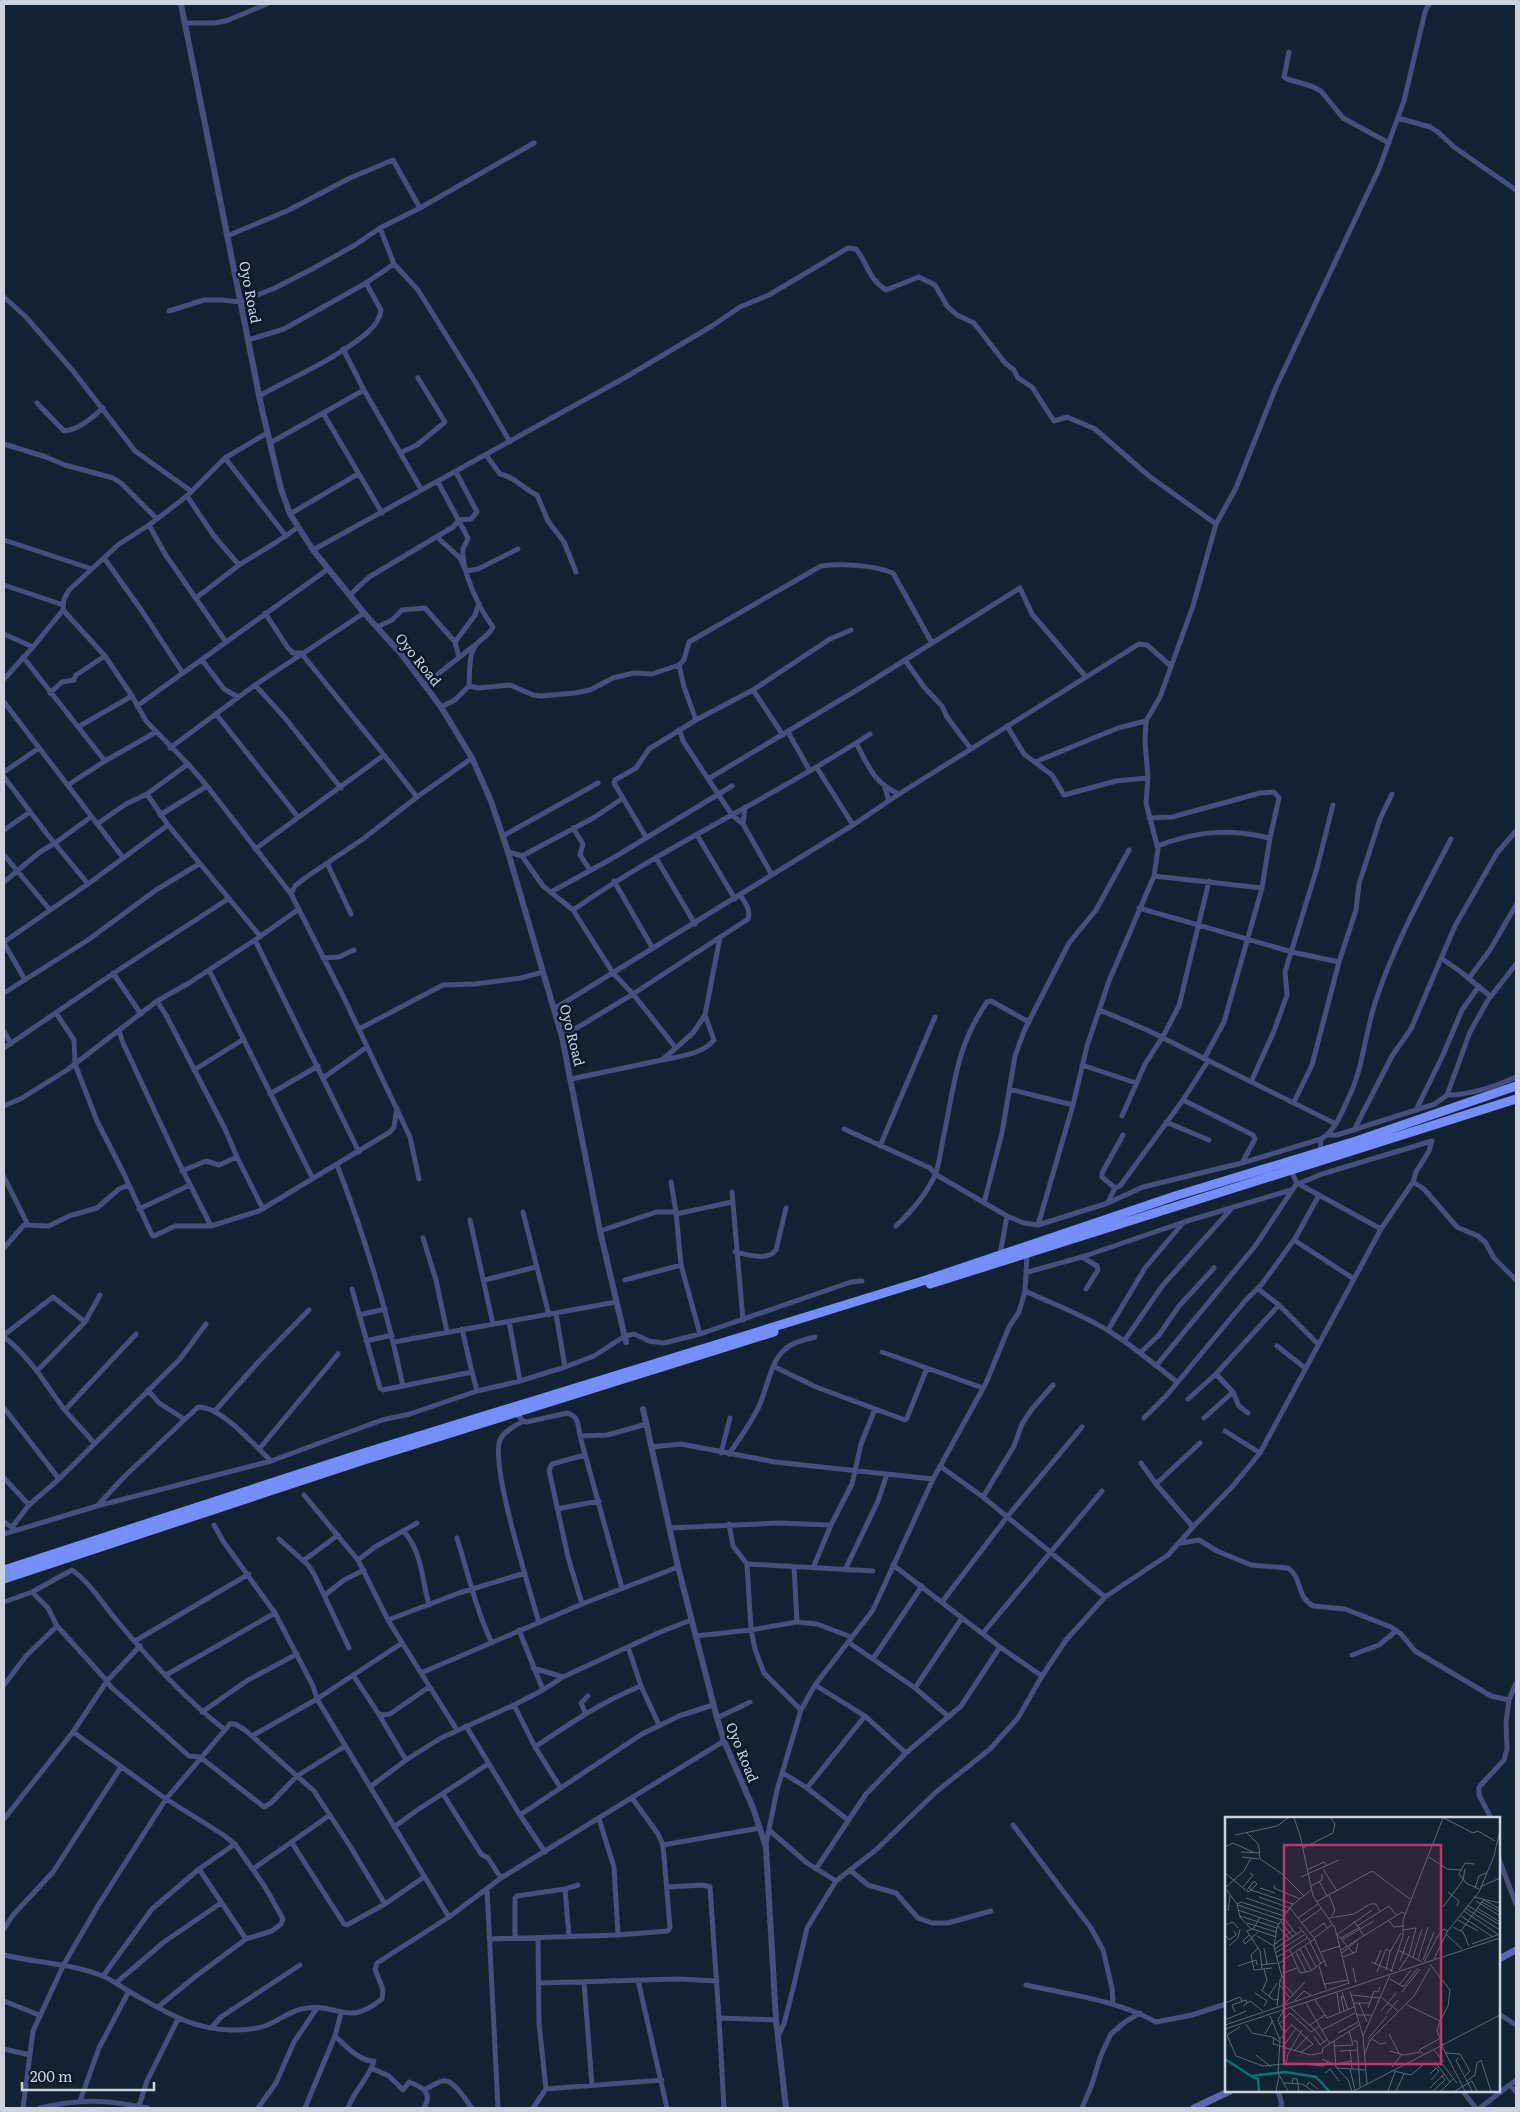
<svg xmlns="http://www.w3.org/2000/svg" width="1520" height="2112" font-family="Literata,serif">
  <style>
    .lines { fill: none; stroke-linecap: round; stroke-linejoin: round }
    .minor { stroke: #45507c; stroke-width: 5 }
    .tertiary { stroke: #45507c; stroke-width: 6 }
    .secondary { stroke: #5969b0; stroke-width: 7 }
    .motorway { stroke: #758efc; stroke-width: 9 }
    .labels { text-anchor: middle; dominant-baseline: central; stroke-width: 5; stroke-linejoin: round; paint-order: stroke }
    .street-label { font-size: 14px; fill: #c8d3de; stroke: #081a29 }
    .inset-river { fill: none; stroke: #0c7374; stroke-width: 2.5 }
    .inset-road { fill: none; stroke: #5a6977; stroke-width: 1 }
    .view { fill: #c3346f; fill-opacity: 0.15; stroke: #c3346f; stroke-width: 2.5 }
    .inset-edge { fill: none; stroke: #c8d3de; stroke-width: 2.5 }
  </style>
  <rect width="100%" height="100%" fill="#112333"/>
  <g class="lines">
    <path class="minor" d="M184 23H214L226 21 267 4
      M1289 52 1284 77 1287 79 1311 86 1321 91 1343 118 1389 143
      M1398 118 1430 127 1438 132 1454 147 1516 190
      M380 228 394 264 418 290 474 380 510 442
      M227 236 289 210 350 178 393 160 420 208
      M4 297 26 317 73 371 135 451 191 491
      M169 311 204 300H222L240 302 275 288 314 268 355 245 380 228 420 208 534 143
      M248 340 284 329 366 283 394 264
      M343 349 364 390 421 489
      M259 396C295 376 336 359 367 333 374 327 380 318 381 310L366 283
      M37 403 64 431C78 430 92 418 103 408
      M323 413 382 513
      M270 443 364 390
      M4 444 46 457 65 465 113 478 121 483 157 519
      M400 453 417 445 445 422 418 378
      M486 455 500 474C516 477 523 489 537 495L548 521 564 542 576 572
      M225 458 286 536
      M438 482 468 538C467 542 464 546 463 549 461 571 480 610 493 627 489 636 481 638 476 645 468 655 470 674 469 686
      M187 496 214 536 239 565
      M290 514 358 474
      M149 525 165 554 226 642
      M437 537 460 558 466 571 478 569 518 549
      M4 540 92 569
      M313 550 626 377 712 326 740 307 769 295 848 248 856 249C868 264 869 280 886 290L919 277 935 285 947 306 957 315 974 323 1005 363 1014 370 1018 378 1032 387 1054 421 1067 417 1095 429 1149 476 1216 524
      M104 558 142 611 182 672
      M4 585 63 605
      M350 595 369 577 453 527 459 520 471 519 477 512 456 472
      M196 598 239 565 275 543 297 528
      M63 610 105 656 132 696 146 721 188 764 207 786 291 894
      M265 613 288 648 293 653H301L384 755
      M377 627 392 620 402 610 425 608 455 642 459 657
      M4 634 33 647
      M455 642 475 615 479 603
      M23 657 105 761
      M202 660 224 689 238 697
      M905 660 924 687 942 706 947 717 971 749
      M679 665 684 687 696 720
      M4 679 33 647 63 610 64 599 69 590 119 544 149 525 187 496 225 458 267 433
      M255 685 285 718 341 788
      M424 685 475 645
      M753 690 783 735
      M50 693 62 682 74 680 76 675 105 656
      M4 702 121 855
      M137 706 328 569
      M441 707 455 700 469 686 478 688 510 685 533 695 541 696 575 693 590 690 613 678 634 673 652 674 679 665 684 660 689 642 821 566C843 563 873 565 893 573L932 643
      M216 714 298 817
      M1007 726 1024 754 1052 775 1064 795 1116 781 1148 778
      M78 727 132 696
      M680 731 683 741 732 815 743 824 772 875
      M788 732 810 771
      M856 743C869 766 873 783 899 794
      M170 748 255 685 364 613
      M1035 762 1118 728 1146 721
      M817 768 853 825
      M4 772 39 748
      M4 777 47 834 88 884
      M708 779 862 687 1020 588 1032 614 1086 677
      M68 785 105 761 156 732
      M885 788 889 801
      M147 794 168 825 260 936
      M160 815 207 786
      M1149 818 1172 817 1260 793 1274 792 1279 798 1270 838 1262 888 1224 1022 1204 1059
      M97 824 126 804 147 794 188 764
      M743 824 745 807
      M573 828 583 844 580 855 590 870
      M4 830 30 812
      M697 835 735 899
      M503 836 598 783
      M646 837 614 783 615 780 636 768 649 749 696 720 753 690 830 639 851 630
      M1157 846C1198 831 1227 828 1270 838
      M255 849 384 755 417 797
      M508 852 522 856 543 886 573 910 613 973 633 994 676 1048
      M4 855 50 910
      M522 856 595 817 623 798
      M656 858 695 924
      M327 863 351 914
      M1154 876 1262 888
      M614 881 652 947
      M4 882 40 852 55 843 91 817
      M551 892 613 858 732 786
      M1139 908 1292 952 1339 962
      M299 909 255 940 359 1152
      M573 910C668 844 774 797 870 734
      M4 942 88 884 168 825
      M4 943 25 980
      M323 958 339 957 354 950
      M1441 958 1461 972 1490 996
      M209 970 312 1177
      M113 973 141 1014
      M1469 978 1490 950 1516 905
      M4 993 88 940 156 890 199 864
      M157 1001 166 1015 225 1129 237 1157 263 1209
      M554 1009 853 825 899 794 1139 644 1147 645 1171 666
      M1100 1010 1147 1030 1336 1124
      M56 1013 74 1040 75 1064 97 1121 123 1172 152 1235 154 1236 175 1226H211L259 1211 390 1132 394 1127 397 1108
      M359 1029 443 985 474 984 521 978 543 972
      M4 1031 11 1044
      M119 1031 123 1043 179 1163 211 1226
      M562 1037 633 994 748 919C751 909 745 903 740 895
      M4 1048 123 967 228 899
      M664 1060C680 1056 703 1054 714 1040L705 1015
      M1082 1065 1136 1083
      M194 1070 244 1039
      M323 1078 367 1047
      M571 1079 662 1060 693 1033 705 1015 720 937
      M1251 1082 1274 1031 1287 995 1285 972 1317 868 1333 805
      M1009 1089 1073 1105
      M270 1094 318 1066
      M1447 1095C1467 1096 1499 1085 1516 1077
      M1183 1100 1253 1135 1255 1139 1242 1163
      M1294 1102 1312 1065 1339 962 1356 910 1359 884 1380 819 1392 794
      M4 1106 22 1098 67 1070 157 1001 189 983 255 940
      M1416 1110 1443 1055 1462 1010 1479 986
      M1122 1116 1145 1064 1162 1038 1179 1006 1209 881
      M1166 1122 1209 1140
      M844 1129 930 1168 935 1174 1007 1216 1024 1223 1038 1225 1108 1203 1143 1187 1242 1163 1321 1139 1320 1152
      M1354 1130 1392 1056 1411 1029 1455 926 1497 853 1516 831
      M1328 1135H1337L1435 1104 1447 1095 1470 1032 1488 1000 1516 964
      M1321 1139C1335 1131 1341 1114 1348 1099 1364 1067 1365 1030 1377 997 1396 941 1424 891 1451 839
      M880 1146 935 1017
      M337 1165C365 1237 387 1310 403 1386
      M182 1171 206 1161 219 1165 237 1157
      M1291 1171 1297 1183 1381 1229
      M4 1177 28 1225
      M419 1179 410 1137 343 996 291 894 295 886 305 878 363 839 417 797 472 758
      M671 1182 676 1212 681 1265 700 1334
      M1413 1182 1424 1189 1457 1227 1478 1236 1485 1242 1494 1258 1516 1280
      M1115 1188 1102 1177V1173L1123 1135
      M732 1192 743 1320
      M1108 1202 1115 1188 1120 1186 1183 1100 1208 1061
      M984 1203 1002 1133 1015 1056 1025 1029 1069 943 1096 910 1129 850
      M139 1209 190 1185
      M523 1212 549 1315
      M676 1214 732 1202
      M470 1220 493 1324
      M1038 1225 1073 1105 1087 1046 1109 981 1154 876 1158 849 1146 803 1148 778 1145 741 1146 721 1160 697 1193 606 1216 524 1236 488 1276 387 1379 169 1404 101 1425 12 1429 4
      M896 1226C912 1211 926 1195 935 1175 940 1163 941 1147 944 1134 955 1083 956 1047 987 1002L991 1001 1029 1022
      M600 1231 656 1212H676
      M423 1238 436 1280 447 1332
      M1294 1240 1354 1279
      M4 1248 24 1225 49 1226 69 1216 97 1208 119 1189 129 1185
      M735 1252C748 1254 766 1262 776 1250L786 1208
      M1000 1255 1007 1216
      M1082 1257 1097 1266 1098 1270 1086 1289
      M1028 1272 1082 1257 1184 1222 1291 1190
      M485 1280 536 1267
      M625 1280 681 1265
      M352 1289 380 1388 383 1390 472 1372 477 1391
      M1258 1289 1279 1305 1318 1344
      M1025 1291C1053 1304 1083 1315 1109 1331 1133 1346 1155 1365 1177 1382
      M556 1314 565 1367
      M359 1315 385 1309
      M509 1321 520 1381
      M462 1329 472 1372
      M1108 1330 1145 1268 1183 1223
      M4 1335 53 1297 85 1322
      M4 1337C29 1356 45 1383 63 1408 73 1420 84 1431 94 1443
      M366 1341 392 1335
      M1124 1341 1163 1285 1232 1208
      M394 1342 616 1302
      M1277 1346 1305 1368
      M882 1352 983 1388
      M1140 1353 1159 1335 1179 1306 1214 1268
      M1156 1366 1256 1245 1297 1183
      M775 1367 816 1387 905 1420 907 1418 927 1368
      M37 1371 85 1322 100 1295
      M1216 1374 1233 1392 1239 1406 1248 1413
      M148 1390 159 1403 184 1419
      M1188 1399 1216 1374 1279 1305
      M4 1408 59 1479
      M65 1410 136 1334
      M214 1412 261 1359 309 1310
      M516 1413 523 1421 527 1422 567 1413C579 1416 578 1425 580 1436L622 1588
      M1144 1418 1167 1395 1245 1301 1262 1284 1296 1237 1319 1195
      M1204 1418 1233 1392
      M523 1421C515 1426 504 1431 500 1440 490 1466 530 1590 539 1623
      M1225 1431 1260 1453
      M580 1436 607 1435 647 1424
      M652 1447 681 1444 775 1462 933 1479
      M260 1448 338 1354
      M721 1453 730 1418
      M729 1454C740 1438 752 1422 760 1404 766 1390 772 1361 783 1351 792 1342 804 1340 815 1337
      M1141 1463 1156 1484 1193 1527
      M940 1466 983 1497 1105 1597
      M4 1478 29 1505
      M1156 1484 1200 1443
      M304 1495 358 1560 388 1620 421 1673 582 1604 678 1567
      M983 1497 1014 1446 1022 1424 1032 1409 1053 1385
      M97 1506 125 1476 198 1407C221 1406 255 1446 271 1461
      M557 1509 599 1501
      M4 1522 14 1529
      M729 1524 733 1546 747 1564 751 1630 755 1649 764 1673 801 1710
      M214 1525 223 1541 275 1613 313 1686 317 1699 449 1917
      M12 1527 29 1505 59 1479 180 1359 206 1324
      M670 1528 779 1523 831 1525
      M403 1531C422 1550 422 1580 429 1605
      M4 1534 97 1506 271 1461 382 1420 410 1414 477 1391 520 1381 565 1367 594 1356 625 1336 634 1334 649 1341 664 1343 700 1334 851 1282 862 1281
      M457 1538C468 1573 476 1610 492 1643
      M279 1539 308 1565 314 1574 349 1648
      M1181 1543 1199 1540 1217 1551 1251 1565 1288 1568C1303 1578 1295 1595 1313 1606L1345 1609 1391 1627 1401 1634 1415 1651 1491 1696 1509 1700 1506 1722 1507 1749 1504 1760 1479 1787V1795L1491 1818
      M358 1560 375 1547 417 1523
      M303 1561 338 1535
      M747 1564 873 1571
      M893 1565 1000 1647 1042 1676
      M794 1567 797 1622
      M813 1568 831 1525 852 1484 861 1444 875 1409
      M845 1570 878 1501 887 1474
      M32 1592 48 1608 57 1626
      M325 1595 344 1580 364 1570
      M4 1602 32 1592 72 1570C91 1583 103 1605 118 1622 150 1660 184 1698 224 1729
      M942 1602 1007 1517 1082 1427
      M582 1604 568 1557 549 1470 552 1464 585 1455
      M388 1620 459 1593 525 1573
      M519 1630 543 1690
      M983 1633 1102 1491
      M695 1636 751 1630 797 1622 817 1624 851 1637
      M135 1641 249 1574
      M848 1642 915 1688 949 1717
      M628 1647 641 1686 659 1725
      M1352 1655 1379 1645 1396 1631
      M873 1659 922 1586
      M533 1668 563 1677
      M421 1673 457 1730
      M166 1675 275 1613
      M353 1675 378 1713 383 1715 390 1714 429 1687
      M4 1685 26 1656 57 1626 107 1681 111 1687 189 1756 200 1757 264 1807 271 1803 297 1776 345 1746
      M815 1685 865 1716 906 1753
      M915 1688 962 1618
      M1509 1700 1516 1683
      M514 1705 535 1747 560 1787
      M202 1712 248 1680 297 1654
      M378 1713 406 1760
      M586 1714 581 1703 588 1696
      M717 1718 750 1702
      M466 1726 520 1815 545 1852
      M73 1732 166 1799 222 1834 235 1844 265 1887 283 1919 281 1924 272 1931 246 1939 196 1976 158 2007
      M252 1736 317 1699 402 1643
      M535 1747C569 1724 603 1701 641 1686
      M783 1773 807 1788 848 1820
      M370 1787 406 1760 441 1738 514 1705 543 1690 563 1677 658 1633 691 1620
      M807 1788 865 1716
      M443 1794 481 1854 488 1858 501 1878
      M520 1815 642 1734 679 1716 713 1705
      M4 1819 73 1732 107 1681 140 1646
      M599 1819 614 1867 618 1935
      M1013 1825 1091 1928 1103 1950 1112 1988 1113 2004
      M394 1827 416 1811 488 1764
      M769 1830 807 1863 836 1881
      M292 1843 344 1924 347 1925 385 1904 424 1877
      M766 1844 777 1790 801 1710 815 1685 873 1610 933 1479 986 1383 1009 1327 1019 1312 1025 1291 1027 1255
      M663 1845 760 1828
      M1499 1859 1516 1904
      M199 1869 246 1939
      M253 1869 330 1815
      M816 1869 866 1794 906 1753 961 1706 1000 1647
      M850 1870 868 1885 896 1893 918 1918 932 1923H948L991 1911
      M667 1887 703 1885 710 1887 719 2018 724 2108
      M487 1889 498 2108
      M565 1889 569 1936
      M4 1929 13 1915 53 1872 121 1767
      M515 1937V1898L517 1896 565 1889 578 1885
      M490 1939 618 1935 668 1931 670 1927 663 1845 658 1834 632 1798
      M4 1955C36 1963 69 1963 100 1975 111 1979 120 1986 130 1992 164 2011 194 2031 235 2030 245 2030 256 2029 265 2026 279 2021 292 2009 307 2008 341 2004 347 2027 382 1999L383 1990 375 1969 377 1963 449 1917 501 1878 724 1741
      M103 1976 152 1909 199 1869 235 1844
      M638 1980 667 2108
      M584 1982 592 2085
      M116 1983 164 1942 221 1903
      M539 1983 678 1979 717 1981
      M1026 1985C1071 1995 1116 2000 1156 2022L1192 2015 1226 2004
      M4 2001 39 2015
      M1499 2014 1516 2025
      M719 2018 776 2020
      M211 2028 221 2017 300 1965
      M335 2036C345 2045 360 2062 374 2061 370 2077 354 2090 348 2108
      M778 2036 784 2024 793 1989 807 1928 836 1881 877 1849 936 1792 990 1749 1018 1718 1042 1676 1066 1640 1105 1597 1168 1555 1193 1527 1232 1487 1260 1453 1381 1229 1413 1182 1416 1172 1429 1151 1432 1141 1322 1174 1298 1184
      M4 2049 30 2055
      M373 2069 389 2076 403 2090 409 2082C423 2087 433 2093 424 2108
      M1511 2086 1516 2092
      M546 2089 662 2080
      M424 2090C430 2087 437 2082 443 2081 454 2079 466 2101 472 2108
      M1278 2091 1282 2104 1280 2108
      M1464 2093 1476 2108
      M80 2101 99 2048 129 1991
      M139 2106 147 2081 178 2019
      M23 2108 33 2031 64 1964 99 1904 166 1799 230 1724H235L245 1730 314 1791 350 1846 385 1904
      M40 2108C83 2098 105 2100 148 2108
      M258 2108 276 2083 294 2042 317 2008
      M305 2108 335 2036 341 2013
      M533 2108 546 2089 539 2023 538 1938
      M1082 2108 1091 2087 1101 2055 1111 2034 1125 2022 1140 2013
      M1480 2108 1516 2080"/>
    <path class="tertiary" d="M181 4 261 405 281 489 290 514 313 550 364 613 402 655 441 707 472 758 491 801 508 852 562 1037 600 1231 626 1342
      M643 1409 678 1567 717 1718 724 1741 753 1808 766 1847 776 2020 786 2108"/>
    <path class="secondary" d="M1499 1959 1516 1950
      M1194 2108 1230 2091"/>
    <path class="motorway" d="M930 1284 1516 1099
      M4 1570 354 1456 926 1280 1175 1196 1356 1141 1516 1086
      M4 1579 361 1461 774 1332"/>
  </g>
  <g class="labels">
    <g class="street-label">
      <text transform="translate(251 292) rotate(79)">Oyo Road</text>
      <text transform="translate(419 659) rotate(51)">Oyo Road</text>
      <text transform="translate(573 1035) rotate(76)">Oyo Road</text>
      <text transform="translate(743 1752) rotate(68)">Oyo Road</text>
    </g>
  </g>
  <g transform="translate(1225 1817)">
    <rect width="275" height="275" fill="#112333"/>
    <path class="inset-river" d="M0 242 26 259 60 255 91 260 104 274M27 260 33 262 34 274"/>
    <path class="inset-road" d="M69 1 75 18 88 79 110 111 124 167M219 1 248 16 253 14 270 24M21 15 33 27 35 36M10 18 52 9 63 1M0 30 8 26 28 35M78 31 108 16 110 7 106 1M16 35 35 36M34 36 35 42 56 56 79 79M17 40 34 42M204 40 222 52 236 53M249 47 240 46 234 57 241 66 254 72M98 52 112 74M82 53 99 45 102 49M0 56 23 75 26 73 68 87M76 60 114 43M94 64 102 79M50 68 49 71 75 82M86 69 97 63V57M18 70 28 58 25 56M255 70 275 61M0 71 12 87 15 100 25 111 51 120M0 71 19 54 26 41M35 71 50 76M250 71 254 59 261 56M22 73 29 64 32 67 26 73 24 70M223 75 234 84 232 89M104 78 110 93 107 99M34 80 65 91M249 80 275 86M21 81 62 95M259 83 275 92M251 84 275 99M91 85 147 54 185 82M257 85 275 95M12 87 16 85 59 99M13 88 57 103M242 88 275 108M218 90 238 63 240 52M65 91 89 121M240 91 275 113M252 91 275 105M13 93 54 107M3 94 5 79M239 94 274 118M15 99 52 111M236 99 268 120M35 100 29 111 22 114 35 134 37 152M58 100 71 117M73 101 93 87M104 101 129 97 145 87H151L155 95M163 103 169 110 178 109M233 103 253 114M129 104 139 119M56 105 68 120M22 106 51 115M76 106 96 92M0 108 8 105 13 111M53 109 64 122M132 109 164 89 171 98M74 110 86 125M228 110 238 115 244 129M178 113 191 111 184 138M236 114 259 82M85 116 99 106 102 111M112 117 129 137M113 117 147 93M221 117 237 132M24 118 18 124 20 127 33 115M1 119 4 123 11 118 9 114M32 119 49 129M116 121 135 110M90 122 85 125 96 147M118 122 149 104M50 127 68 113M247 127 275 117M4 129 13 121 15 112M80 129 91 150M33 131 26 138 29 153 47 151M39 131 42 147M50 132 76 114M75 132 86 153M65 133 75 156 86 154 100 143M116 133 177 95 180 97M173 133 197 145M71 135 81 155M96 135 115 129M50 136 79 118M117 136 135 121M118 140 131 135 133 126M188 140 197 112M51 141 82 121M193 142 203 110M209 142 222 115 254 75 269 39 275 13M198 143 209 115M175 144 184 119M146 145 168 154M199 145 214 117 219 112 223 114M53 147 85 125M150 147 156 133M205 147 225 173 223 189 215 204M36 148 52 146M13 149 31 143 32 148M94 149 101 172M102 150 89 121 108 107M128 151 131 166M161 153 165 135 176 116M174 153 184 138M152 155 161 132 165 134M166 155 178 119V103L218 1M57 160 49 130 52 110 66 89 86 73M165 162 179 170M55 163 69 178M54 167 65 181M100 167 123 163M175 167 186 153M178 170 193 151M36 173 49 183 54 182M37 174 42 163 39 152M125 174 138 219 142 267M117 175 123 193M177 175 195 152M30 176 42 184 39 189M112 176 115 196M126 178 155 181M44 179 52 166M156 180 173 194M90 183 102 201 129 190M69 184 79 174 87 179M0 186 15 180 17 184M60 186 80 165M81 186 105 227M128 186H145M134 186 142 205M182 188 215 204 212 214 218 229M18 189 25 184 38 194M52 189 55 163 61 155 72 151M66 191 91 214 99 225M143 191 149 174 153 175 155 170M119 194 116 180 119 179M156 194 171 176M10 195 7 188 21 183 22 186M161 197 173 183M131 198H147M45 199 55 223 53 256 63 274M0 203 21 194M21 207 27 216 47 220 55 225M54 207 65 196 86 215 95 209M66 207 88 227 75 236M0 208 124 166M85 208 100 198M0 212 275 121M57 213 53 203 58 194M97 213 130 196M113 216 133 205M40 217 48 203M164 217 174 236M2 218 11 239 38 249 68 246 98 249 103 245M2 218 15 210M89 219 95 228 103 222M138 219 165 158M49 221 48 227 85 238 97 236 98 231 134 208M55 222 67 207M143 222 162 199M147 222 155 227 161 226M109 224 111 250 123 263 127 274M128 224H132L135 270M110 229 128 228 124 214M217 229 240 274M58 230 71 211M70 233 83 219M125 233 127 252M209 233 219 245M115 234 133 233M165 234 179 238 195 235M221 236 235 237 245 254 239 260M31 238 46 250M199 238 194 233 214 222M139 239 145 223 189 179 205 151M233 241 231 243 247 274M97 242 111 248M215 244 232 266M210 245 225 265M61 247 63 237 77 213M110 247 127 244M167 250 177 237M112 251 141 253M125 252 130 273M169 254 186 258 198 248M100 256 105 252 114 264M205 257 211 251 214 254 206 263M242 264 250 258 252 246 256 243 266 274M59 266 77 267 88 274M67 266 68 261 72 262 74 274M81 270 84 265 93 272M205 271 219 257M51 274 54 259M129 274 275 198M163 274 170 255M171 274 179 257M208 274 220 263 217 259M216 274 228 262M230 274 247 264 252 274"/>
    <path class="view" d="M59 28H216V247H59Z"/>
    <rect width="275" height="275" class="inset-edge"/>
  </g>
  <rect width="1520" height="2112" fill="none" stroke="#c8d3de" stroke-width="10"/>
  <path d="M22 2082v8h132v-8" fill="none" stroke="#c8d3de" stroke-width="2.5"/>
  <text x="30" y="2082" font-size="15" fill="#c8d3de" stroke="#081a29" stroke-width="4" paint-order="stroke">200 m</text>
</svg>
